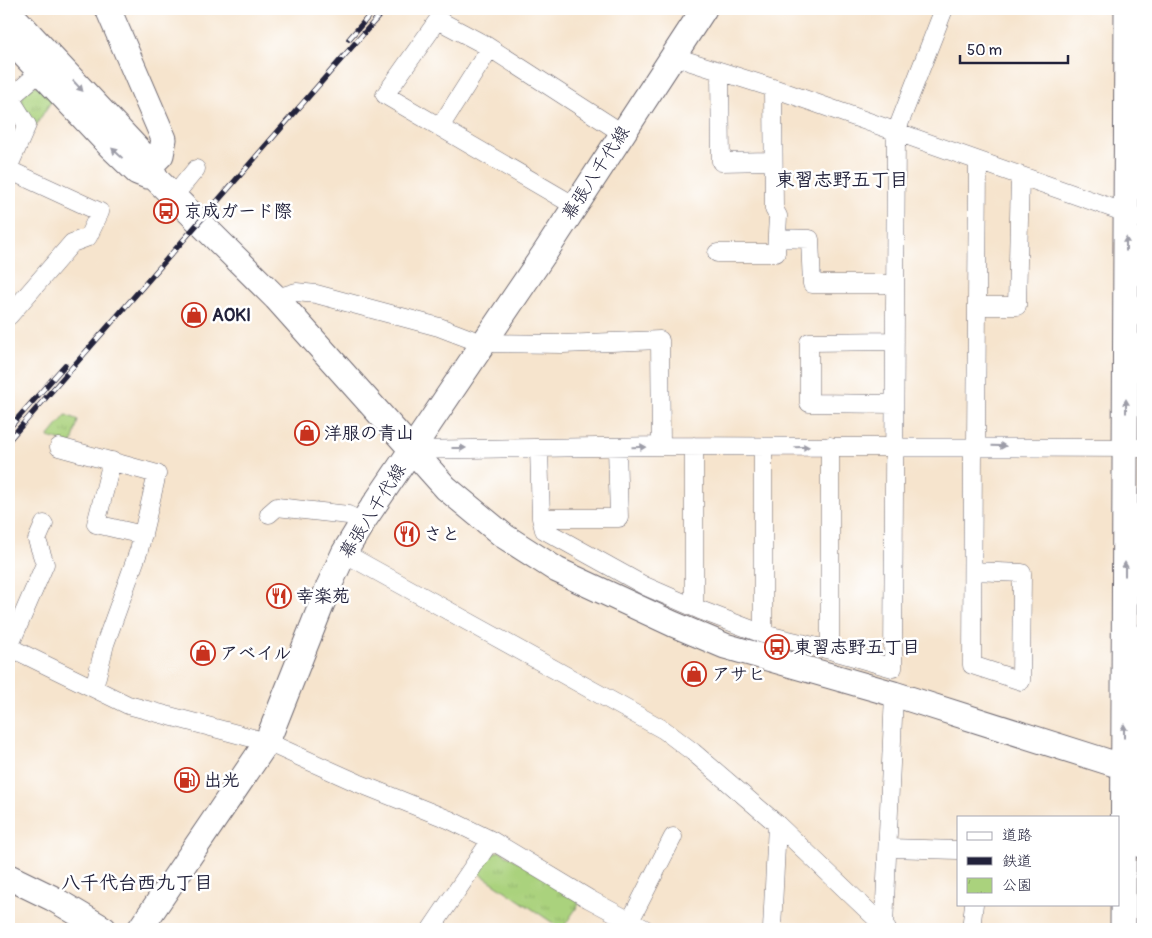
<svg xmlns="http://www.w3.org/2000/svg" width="1152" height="938" font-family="Pangolin,'Klee One',sans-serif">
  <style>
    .park { fill: url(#park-tufts); stroke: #667a5c }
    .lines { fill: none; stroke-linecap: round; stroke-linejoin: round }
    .street-casing { stroke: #6c666e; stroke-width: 19 }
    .secondary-casing { stroke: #6c666e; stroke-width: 27 }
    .street { stroke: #fff; stroke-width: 18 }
    .secondary { stroke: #fff; stroke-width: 25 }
    .rail-casing { stroke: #22223b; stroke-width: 5.5 }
    .rail { stroke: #fff; stroke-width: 4; stroke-dasharray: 11; stroke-linecap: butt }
    .oneway { fill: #9c9ca7 }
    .labels { text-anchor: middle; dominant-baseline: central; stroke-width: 5; stroke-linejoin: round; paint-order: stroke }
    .street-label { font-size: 18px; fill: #22223b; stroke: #fff }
    .poi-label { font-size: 18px; font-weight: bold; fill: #22223b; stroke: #fff; text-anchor: start }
    .neighbourhood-label { font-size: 19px; font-weight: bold; fill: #22223b; stroke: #fff }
  </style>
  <defs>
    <pattern id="park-tufts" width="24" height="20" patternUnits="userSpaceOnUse" patternTransform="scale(1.25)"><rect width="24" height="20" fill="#aad27d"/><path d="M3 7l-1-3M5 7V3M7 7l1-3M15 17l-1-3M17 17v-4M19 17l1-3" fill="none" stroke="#92b46d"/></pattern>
  </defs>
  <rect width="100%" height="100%" fill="#fff"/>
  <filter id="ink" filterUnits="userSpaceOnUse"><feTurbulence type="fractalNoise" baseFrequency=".02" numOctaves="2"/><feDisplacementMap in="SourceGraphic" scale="10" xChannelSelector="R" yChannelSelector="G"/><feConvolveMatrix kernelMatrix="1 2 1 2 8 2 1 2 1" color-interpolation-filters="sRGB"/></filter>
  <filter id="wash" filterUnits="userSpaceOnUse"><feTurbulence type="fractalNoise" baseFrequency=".0096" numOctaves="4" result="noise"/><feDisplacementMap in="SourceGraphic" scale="20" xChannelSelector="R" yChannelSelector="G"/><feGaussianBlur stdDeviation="1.12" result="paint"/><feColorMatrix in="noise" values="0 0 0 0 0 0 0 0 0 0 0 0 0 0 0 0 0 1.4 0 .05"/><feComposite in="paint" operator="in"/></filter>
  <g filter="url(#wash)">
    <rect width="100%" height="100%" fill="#f6e4cd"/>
    <path class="park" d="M32 86H40L52 100 36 125 22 104V97Z
      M66 415 78 420 72 444 48 437Z
      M500 851 582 900 562 929 477 872 489 855Z"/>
  </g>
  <g filter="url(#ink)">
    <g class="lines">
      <defs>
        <path id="street" d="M672 56 773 88 1143 219
          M720 71 721 162 772 161
          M9 99 48 65
          M440 127 490 48
          M9 166 27 125 10 98
          M9 170 100 212 88 237 72 243 9 316
          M173 197 196 169
          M575 206 385 95 438 20 487 46 622 133
          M777 238 810 239 812 284H895
          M717 253H776L778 216 774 209 773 88
          M276 298 296 292 316 294 439 327 481 343 563 344 660 340 661 446
          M977 306H1017L1020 176
          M894 404 809 403V342L895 341
          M694 446V607
          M830 446V650
          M976 446 978 161
          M59 447 157 474 139 550 105 644 94 688
          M973 447 972 665 1021 681 1022 573 973 571
          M539 448 541 518 544 530 645 586 700 610 763 634 830 650 893 668 896 132 944 9
          M411 450 661 446 1143 448
          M112 461 96 524 143 535
          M269 514 277 507 348 515 363 522
          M541 518H619L617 447
          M344 553 664 730 693 752 777 824 887 929
          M763 634V447
          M9 647 128 705 267 742 358 783 450 820 491 840 589 899 645 929
          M9 647 45 564 37 540 44 524
          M889 848 958 850
          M630 921 673 837
          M884 926 894 694
          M431 929 491 840
          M772 929 777 824
          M971 929 974 904"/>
        <path id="secondary" d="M108 9 164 139 161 155 150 166
          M9 12 147 159 157 180 276 298 446 488 504 536 557 570 673 624 725 646 894 694 1143 773
          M9 39 110 146 137 172 147 176
          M1143 637V846
          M9 877 52 898 104 929
          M140 929 267 742 328 588 344 553 364 520 546 251 704 9
          M1123 929 1127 9"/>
      </defs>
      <use href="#street" class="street-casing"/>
      <use href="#secondary" class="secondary-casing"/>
      <use href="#street" class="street"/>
      <use href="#secondary" class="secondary"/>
      <defs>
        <path id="rail" d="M349 39 375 9
          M9 428 65 365
          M9 440 385 9"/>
      </defs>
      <use href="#rail" class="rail-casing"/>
      <use href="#rail" class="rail"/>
    </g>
    <defs><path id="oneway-solid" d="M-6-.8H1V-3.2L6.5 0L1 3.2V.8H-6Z" transform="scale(1.25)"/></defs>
    <g class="oneway">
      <use href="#oneway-solid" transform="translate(78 86) rotate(47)"/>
      <use href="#oneway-solid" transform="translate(117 153) rotate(-137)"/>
      <use href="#oneway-solid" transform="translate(1126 244) rotate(-90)"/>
      <use href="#oneway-solid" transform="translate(1126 406) rotate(-90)"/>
      <use href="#oneway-solid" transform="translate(999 446) rotate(1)"/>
      <use href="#oneway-solid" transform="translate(639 447) rotate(-1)"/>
      <use href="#oneway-solid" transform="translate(802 447) rotate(-1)"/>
      <use href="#oneway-solid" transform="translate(459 448)"/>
      <use href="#oneway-solid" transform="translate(1125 569) rotate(-90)"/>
      <use href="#oneway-solid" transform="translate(1124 731) rotate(-90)"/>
    </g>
  </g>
  <defs>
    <symbol id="bus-ring" viewBox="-11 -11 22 22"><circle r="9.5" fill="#fff" stroke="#c8321e" stroke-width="1.5"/><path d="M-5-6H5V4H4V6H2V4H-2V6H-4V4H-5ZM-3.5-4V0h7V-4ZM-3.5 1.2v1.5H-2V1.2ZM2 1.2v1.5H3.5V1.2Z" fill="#c8321e"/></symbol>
    <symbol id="shop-ring" viewBox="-11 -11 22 22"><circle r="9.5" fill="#fff" stroke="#c8321e" stroke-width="1.5"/><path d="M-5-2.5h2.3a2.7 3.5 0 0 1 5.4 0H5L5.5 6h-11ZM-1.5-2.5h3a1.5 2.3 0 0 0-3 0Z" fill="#c8321e"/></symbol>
    <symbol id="restaurant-ring" viewBox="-11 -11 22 22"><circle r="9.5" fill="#fff" stroke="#c8321e" stroke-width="1.5"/><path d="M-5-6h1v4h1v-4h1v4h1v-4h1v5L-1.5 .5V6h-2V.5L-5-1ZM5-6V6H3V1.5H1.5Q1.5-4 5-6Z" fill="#c8321e"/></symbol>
    <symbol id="fuel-ring" viewBox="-11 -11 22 22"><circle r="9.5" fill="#fff" stroke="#c8321e" stroke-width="1.5"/><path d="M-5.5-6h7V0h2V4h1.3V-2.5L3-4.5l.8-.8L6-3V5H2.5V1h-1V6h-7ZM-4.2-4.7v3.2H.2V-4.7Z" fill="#c8321e"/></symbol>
  </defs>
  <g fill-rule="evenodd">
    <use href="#bus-ring" x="152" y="197" width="28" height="28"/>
    <use href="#shop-ring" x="180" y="301" width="28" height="28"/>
    <use href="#shop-ring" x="293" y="419" width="28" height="28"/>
    <use href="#restaurant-ring" x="393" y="520" width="28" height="28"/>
    <use href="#restaurant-ring" x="265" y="582" width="28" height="28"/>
    <use href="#bus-ring" x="763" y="633" width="28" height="28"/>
    <use href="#shop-ring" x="189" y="639" width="28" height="28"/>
    <use href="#shop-ring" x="680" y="660" width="28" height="28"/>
    <use href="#fuel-ring" x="173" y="766" width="28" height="28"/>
  </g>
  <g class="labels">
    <g class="street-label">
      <text transform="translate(596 173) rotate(-57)">幕張八千代線</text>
      <text transform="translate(373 511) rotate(-58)">幕張八千代線</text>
    </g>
    <g class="poi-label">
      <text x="184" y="211">京成ガード際</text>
      <text x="212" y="315">AOKI</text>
      <text x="324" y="433">洋服の青山</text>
      <text x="424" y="534">さと</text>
      <text x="296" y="596">幸楽苑</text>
      <text x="794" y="647">東習志野五丁目</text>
      <text x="220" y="653">アベイル</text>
      <text x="712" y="674">アサヒ</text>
      <text x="204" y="780">出光</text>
    </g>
    <g class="neighbourhood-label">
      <text x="842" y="180">東習志野五丁目</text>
      <text x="137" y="883">八千代台西九丁目</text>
    </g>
  </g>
  <rect width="1152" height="938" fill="none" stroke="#fff" stroke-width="30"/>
  <rect x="957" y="816" width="162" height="90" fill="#ffffff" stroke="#a7a7b1"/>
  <rect x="967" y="832" width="25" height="8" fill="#ffffff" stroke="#a7a7b1"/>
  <text x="1002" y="840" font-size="15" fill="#22223b">道路</text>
  <rect x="967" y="857" width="25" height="8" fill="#22223b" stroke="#a7a7b1"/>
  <text x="1002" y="866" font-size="15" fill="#22223b">鉄道</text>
  <rect x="967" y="878" width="25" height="15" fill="url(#park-tufts)" stroke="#a7a7b1"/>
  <text x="1002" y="890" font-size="15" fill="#22223b">公園</text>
  <path d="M960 55v8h108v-8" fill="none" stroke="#22223b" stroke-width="2.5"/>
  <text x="967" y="55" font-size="15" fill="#22223b" stroke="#ffffff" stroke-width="4" paint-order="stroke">50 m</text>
</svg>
